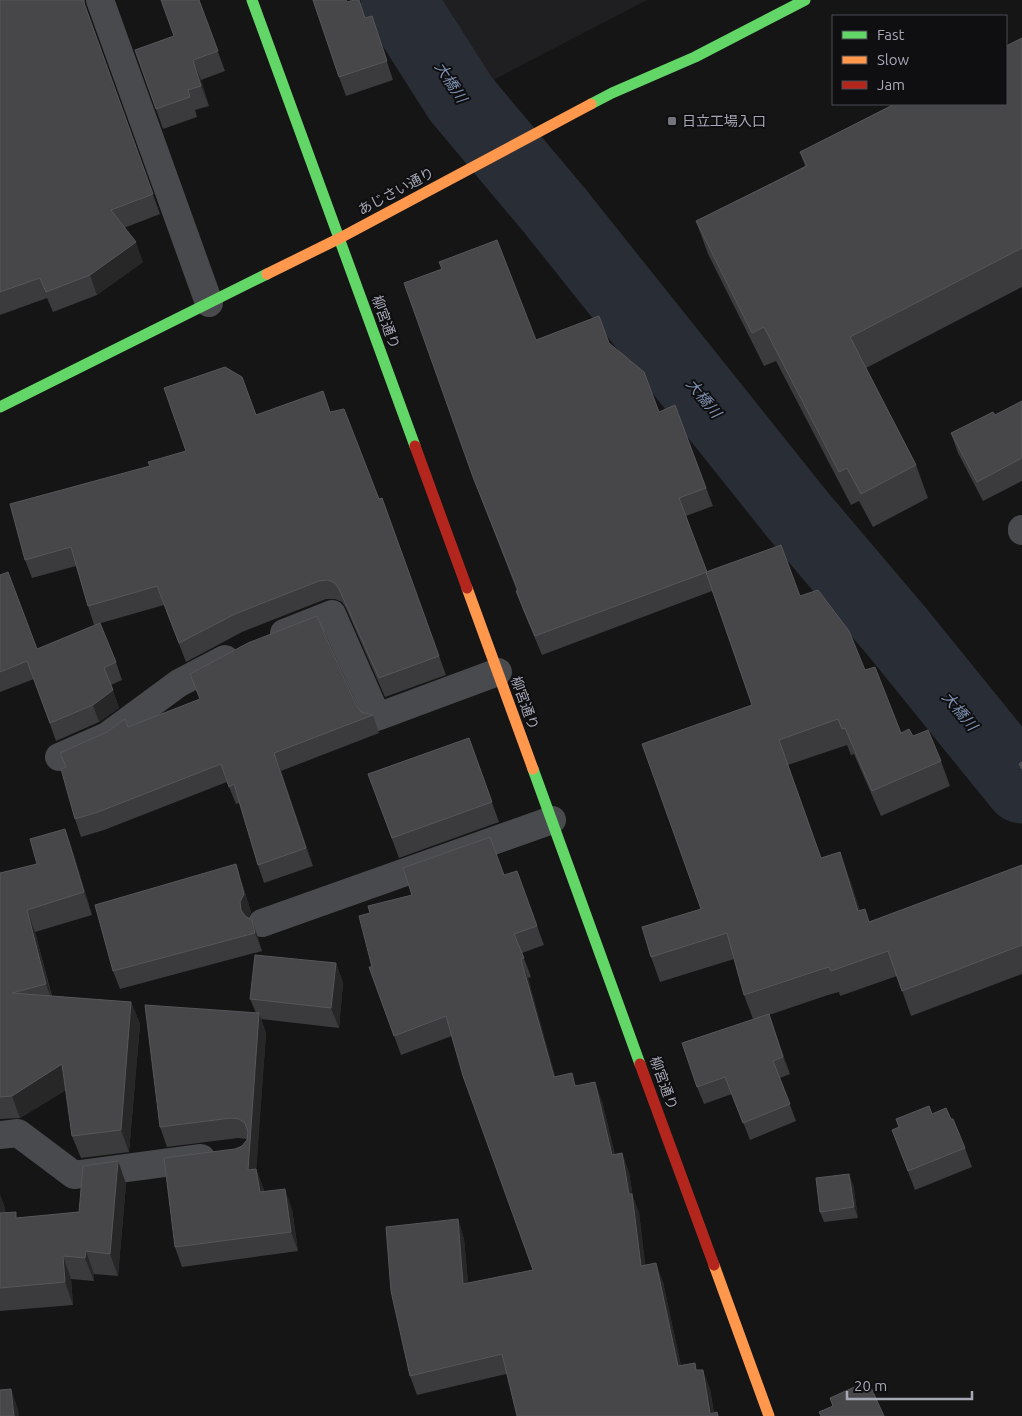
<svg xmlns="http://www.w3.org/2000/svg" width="1022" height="1416" font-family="Ubuntu,'Noto Sans JP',sans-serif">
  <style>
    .built { fill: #1f1f21 }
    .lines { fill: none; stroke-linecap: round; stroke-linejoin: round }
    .river { stroke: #292e36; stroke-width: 75 }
    .street { stroke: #494a4d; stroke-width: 28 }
    .fast { stroke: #63d668; stroke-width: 11 }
    .slow { stroke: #ff974d; stroke-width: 11 }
    .jam { stroke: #b3261e; stroke-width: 11 }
    .wall { fill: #3b3b3d }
    .shaded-wall { fill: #272728 }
    .building { fill: #47474a; stroke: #56565b }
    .poi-dot { fill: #73757d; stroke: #0f0f11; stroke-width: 2 }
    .labels { text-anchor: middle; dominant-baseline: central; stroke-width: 4; stroke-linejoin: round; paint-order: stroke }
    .poi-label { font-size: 14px; fill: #a6a8b5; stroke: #0f0f11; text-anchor: start }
    .street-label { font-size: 14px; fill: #a6a8b5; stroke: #0f0f11 }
    .water-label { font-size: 15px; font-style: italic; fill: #7e91b0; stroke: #0f0f11 }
  </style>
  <rect width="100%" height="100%" fill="#151515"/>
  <path class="built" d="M397 0H647L468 93Z"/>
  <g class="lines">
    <path class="river" d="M398 0 461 99 555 211 797 514 898 633 1022 786"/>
    <path class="street" d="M100 0 209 303
      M1022 529V531
      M284 633 332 614 377 717 498 672
      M59 757 107 736 179 683 225 659
      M262 923 552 820
      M0 1135 18 1133 74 1175 201 1158"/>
    <path class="fast" d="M252 0 415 446
      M591 104 612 93 695 57 805 0
      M0 407 267 274
      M533 769 640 1064"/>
    <path class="slow" d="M267 274 340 238 591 104
      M467 588 533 769
      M714 1265 769 1416"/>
    <path class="jam" d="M415 446 467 588
      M640 1064 714 1265"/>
  </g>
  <path class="wall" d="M0 0H85V5L160 214 124 228 143 262 97 295 53 312 47 298 0 315Z
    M199 0 225 71 201 80 209 106 195 110 197 117 163 129 135 50 174 36Z
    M359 0 365 18 372 16 393 80 346 96 339 77 347 2Z
    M1022 38V287L866 368 916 465 928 498 873 527 859 501 851 505 776 361 764 366 708 254 696 221 805 166 800 152Z
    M536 340 609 343 659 412 675 405 713 506 686 516 706 571 800 596 865 670 901 733 913 736 941 761 950 786 881 816 854 754 851 755 847 745 788 765 821 858 849 877 860 911 870 922 1022 865V974L911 1016 897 976 840 996 839 992 828 995 769 1015 790 1074 780 1078 796 1121 750 1140 732 1094 704 1104 697 1087 753 1019 744 995 734 959 660 982 651 957 701 909 752 705 712 591 542 655 523 610 516 591H517L473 477Z
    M1022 401V481L983 501 958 453 951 433 995 415Z
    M331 412 379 499 382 498 446 675 385 697 346 608 342 602 335 599H326L242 632 186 662 164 605 94 625 88 606 76 566 32 578 25 560 150 466 186 451 256 415Z
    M0 575 37 649 116 662 122 680 111 685 119 708 99 722 56 741 34 679 0 692Z
    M356 705 361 712 373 715 379 733 281 771 313 866 264 883 258 865 239 803 236 804 227 782 104 830 81 837 75 819 66 767 128 727Z
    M469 738 499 822 399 858 368 774Z
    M65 829 73 852 92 915 35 932 52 996 131 1002 140 1024 129 1152 81 1158 72 1136 66 1090 20 1118 0 1119V873L37 864Z
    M517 871 544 945 522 953 531 977 528 978 555 1077 577 1085 602 1101 615 1155 622 1153 629 1173 633 1197 639 1213 645 1265 663 1282 681 1366 698 1370 710 1389 714 1413 506 1374 417 1395 410 1376 458 1219 464 1239 468 1283 533 1270 452 1036 401 1055 369 967H372L504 875Z
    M242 883 251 912 248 918 258 938 262 951 120 989 113 971Z
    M336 963 343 983 339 1028 261 1019 266 1033 256 1169 264 1191 292 1209 298 1251 182 1267 175 1247 235 1149 242 1146 247 1139 238 1138 167 1147 160 1127 256 1013 250 999Z
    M932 1114 951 1119 965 1148 972 1167 915 1190 892 1130Z
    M118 1161 126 1184 118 1276 94 1274V1281L71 1279 73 1305 0 1311V1195L5 1208V1213L18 1218 79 1212Z
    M853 1184 858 1218 824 1222 820 1212Z"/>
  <path class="shaded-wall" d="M372 16 379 35 393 80 387 61Z
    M193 60 201 80 209 106 201 86Z
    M136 242 143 262 97 295 90 275Z
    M113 690 119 708 99 722 93 705Z
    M274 753 281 771 313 866 306 848Z
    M65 829 73 852 92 915 84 892Z
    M840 852 849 877 868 936 858 911Z
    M236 864 242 883 251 912 247 920 241 910Z
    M27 910 35 932 54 1007 46 984Z
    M252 920 258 938 262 951 255 933Z
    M521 959 528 978 561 1096 554 1077Z
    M336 963 343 983 339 1028 331 1008Z
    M131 1002 140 1024 129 1152 121 1130Z
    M259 1013 266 1033 255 1190 248 1170Z
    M769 1014 775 1031 790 1074 783 1057Z
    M62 1064 71 1087 20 1118 12 1096Z
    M595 1082 602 1101 619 1174 612 1155Z
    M622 1153 629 1173 633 1197 639 1213 648 1285 641 1266Z
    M118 1161 126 1184 118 1276 110 1254Z
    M256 1169 264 1189 267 1212 260 1192Z
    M849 1174 853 1184 858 1218 854 1207Z
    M285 1189 292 1209 298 1251 291 1232Z
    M0 1195 5 1208 7 1236 0 1216Z
    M458 1219 464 1239 470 1304 463 1284Z
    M86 1251 94 1274V1281L85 1258Z
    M63 1256 71 1279 73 1305 65 1282Z
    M656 1263 663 1282 685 1385 678 1366Z
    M703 1370 710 1389 714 1416H711Z
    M11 1389 18 1409 19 1416H14Z"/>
  <path class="building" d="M0 0H83L153 194 111 210 136 242 90 275 46 292 40 278 0 292Z
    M161 0H199L218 51 193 60 201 86 188 90 190 97 156 109 135 50 174 36Z
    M313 0H346L347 2 354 0H359L365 18 372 16 387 61 339 77Z
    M1022 38V248L850 337 916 465 861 494 847 468 839 472 764 327 752 333 696 221 807 166 800 152 895 104H1006V46Z
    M497 240 536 340 599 316 609 343 644 372 659 412 675 405 706 488 679 498 707 572 535 636 516 591 518 590 473 477 404 283 442 269 439 262Z
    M225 367 242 377 256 415 323 391 330 412 344 409 379 499 382 498 439 656 379 678 339 589 335 583 328 580 319 581 235 614 179 643 157 586 88 606 71 547 25 560 10 504 150 466 148 462 186 451 164 388Z
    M1022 401V458L977 482 951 433 993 412 995 415Z
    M781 545 800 596 818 590 849 631 865 670 875 667 901 733 909 729 913 736 928 730 941 761 872 791 845 728 842 729 838 719 779 740 821 858 840 852 858 911 865 909 869 922 1022 865V945L902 991 888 951 831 971 829 967 819 970 744 995 727 933 651 957 642 927 701 909 642 744 752 705 706 572Z
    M8 572 37 649 100 623 116 662 104 668 113 690 93 705 50 723 27 661 0 672V575Z
    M317 616 356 705 361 712 373 715 274 753 306 848 258 865 234 784 229 787 221 764 98 812 75 819 61 769 66 767 60 753 107 732 125 719 128 727 200 699 190 674 248 643Z
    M469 738 492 802 392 838 368 774Z
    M1022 762V769L1019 764Z
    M65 829 84 892 27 910 46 984 12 993 131 1002 121 1130 72 1136 62 1064 12 1096 0 1097V873L37 864 30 839Z
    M490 837 504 875 517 871 537 926 514 934 524 958 521 959 554 1077 572 1073 575 1086 595 1082 612 1155 622 1153 629 1194H632L641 1266 656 1263 678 1366 695 1363 696 1370H703L710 1414 717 1412 718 1416H517L502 1354 410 1376 391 1291 386 1227 458 1219 463 1284 533 1270 463 1076 446 1016 394 1036 369 967H372L359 916 370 913 368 906 412 895 403 868Z
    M236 864 244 894 240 902 241 910 245 916 252 920 255 933 113 971 95 905Z
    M255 955 336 963 331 1008 250 999Z
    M145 1005 259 1013 248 1170 256 1169 260 1192 285 1189 291 1232 175 1247 164 1158 235 1149 242 1146 247 1140 248 1132 245 1123 239 1119 231 1118 160 1127Z
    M769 1014 783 1057 773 1061 790 1104 743 1123 725 1077 697 1087 682 1043Z
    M929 1106 932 1114 946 1108 951 1119H953L965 1148 908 1171 892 1130 899 1127 896 1119Z
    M118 1161 110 1254 86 1251 85 1258 63 1256 65 1282 0 1288V1213L16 1212V1218L79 1212 83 1166Z
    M849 1174 854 1207 820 1212 816 1178Z
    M868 1381 884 1416H821L819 1412 833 1406 830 1398Z
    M11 1389 14 1416H0V1390Z"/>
  <rect class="poi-dot" x="667" y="116" width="10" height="10" rx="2.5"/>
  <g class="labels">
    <g class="poi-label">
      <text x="682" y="121">日立工場入口</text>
    </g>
    <g class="street-label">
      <text transform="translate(396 191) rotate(-28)">あじさい通り</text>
      <text transform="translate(386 322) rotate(70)">柳宮通り</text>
      <text transform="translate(525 703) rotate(70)">柳宮通り</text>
      <text transform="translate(664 1083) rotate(70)">柳宮通り</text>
    </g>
    <g class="water-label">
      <text transform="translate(451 82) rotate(57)">大橋川</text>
      <text transform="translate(704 398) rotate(51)">大橋川</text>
      <text transform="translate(960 711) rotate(50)">大橋川</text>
    </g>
  </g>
  <rect x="832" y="15" width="175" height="90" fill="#0f0f11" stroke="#4b4c53"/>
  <rect x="842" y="31" width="25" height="8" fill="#63d668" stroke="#4b4c53"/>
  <text x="877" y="40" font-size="15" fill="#a6a8b5">Fast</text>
  <rect x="842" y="56" width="25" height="8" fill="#ff974d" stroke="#4b4c53"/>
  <text x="877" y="65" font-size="15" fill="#a6a8b5">Slow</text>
  <rect x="842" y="81" width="25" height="8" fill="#b3261e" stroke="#4b4c53"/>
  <text x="877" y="90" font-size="15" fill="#a6a8b5">Jam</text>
  <path d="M847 1391v8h125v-8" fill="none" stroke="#a6a8b5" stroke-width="2.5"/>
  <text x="854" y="1391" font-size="15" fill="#a6a8b5" stroke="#0f0f11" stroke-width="4" paint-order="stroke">20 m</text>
</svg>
